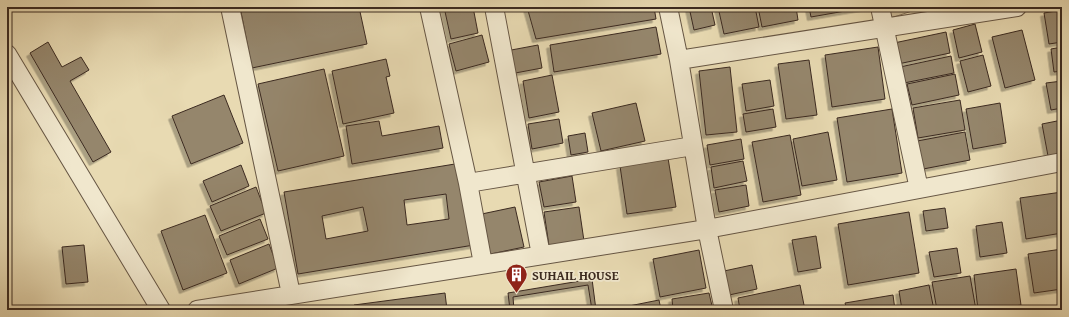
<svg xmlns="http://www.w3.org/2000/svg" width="1069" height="317" font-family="'Gentium Book Plus',serif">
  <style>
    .grass { fill: #cbbc99; stroke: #83735c }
    .building { fill: #95866c; stroke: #3b2a20; fill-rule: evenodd; filter: url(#shadow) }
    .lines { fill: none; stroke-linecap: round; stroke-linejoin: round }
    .minor-casing { stroke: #665644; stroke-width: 20 }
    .minor { stroke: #f0e7cd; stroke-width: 18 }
    .labels { text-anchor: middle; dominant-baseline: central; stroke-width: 3.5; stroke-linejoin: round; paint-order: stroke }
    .poi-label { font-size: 13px; font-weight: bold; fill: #3b2a20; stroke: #f0e7cd; text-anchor: start }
  </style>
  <defs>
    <filter id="shadow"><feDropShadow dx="-3.5" dy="3.5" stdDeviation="0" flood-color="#0004"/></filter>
  </defs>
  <rect width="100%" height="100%" fill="#e8dab2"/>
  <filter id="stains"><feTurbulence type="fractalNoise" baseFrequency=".005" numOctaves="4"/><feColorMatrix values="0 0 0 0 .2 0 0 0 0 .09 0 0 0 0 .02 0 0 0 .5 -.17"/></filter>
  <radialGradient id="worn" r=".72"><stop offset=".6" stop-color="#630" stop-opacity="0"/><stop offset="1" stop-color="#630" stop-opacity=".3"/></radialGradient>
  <path class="grass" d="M889 7H924L891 18Z"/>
  <path class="building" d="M240 7H359L367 44 252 68Z
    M444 7H473L478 33 451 39Z
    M527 7H654L656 19 536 39Z
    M689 7H711L715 25 694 30Z
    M718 7H755L759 27 724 34Z
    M758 7H796L798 20 762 27Z
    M809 7H868L811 17Z
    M1062 10V42L1049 44 1044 13Z
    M975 24 982 52 959 58 953 30Z
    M656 27 661 54 554 72 550 45Z
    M1022 30 1035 80 1005 88 992 37Z
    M946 32 950 53 898 64 894 43Z
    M482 35 489 62 456 71 449 44Z
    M48 42 62 67 81 57 89 70 70 81 111 152 93 162 30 53Z
    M538 45 542 68 510 74 506 51Z
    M878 47 885 99 832 107 825 55Z
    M1062 47V71L1054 72 1051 49Z
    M983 55 991 86 968 92 960 61Z
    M951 56 954 73 904 83 900 67Z
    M386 59 390 76 386 77 394 113 343 124 332 71Z
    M809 60 817 115 786 119 778 64Z
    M730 67 737 132 706 135 699 71Z
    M324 69 344 156 278 171 258 84Z
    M955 74 959 95 912 105 907 84Z
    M552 75 559 112 529 118 523 81Z
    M770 80 774 106 746 111 742 84Z
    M1062 81V108L1051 110 1046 83Z
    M224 95 243 143 191 164 172 116Z
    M960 100 965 130 918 138 913 108Z
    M636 103 645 141 601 151 592 113Z
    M1000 103 1006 143 973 149 966 109Z
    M773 109 776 127 746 132 743 114Z
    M892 109 902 173 847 182 837 118Z
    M559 119 563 143 532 149 528 124Z
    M1062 120V153L1048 156 1042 124Z
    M7 121H8L11 136 7 137Z
    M379 121 382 136 439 126 443 148 352 164 346 126Z
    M828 132 837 180 802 186 793 139Z
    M965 132 970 160 918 170 912 142Z
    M585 133 588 152 571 155 568 136Z
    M790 135 801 195 763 202 752 142Z
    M741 139 744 159 710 165 707 145Z
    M668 158 676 207 627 214 620 166Z
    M743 161 747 181 714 188 711 167Z
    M461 163 474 245 298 274 284 192ZM446 194 449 219 407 225 404 200ZM363 207 368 231 326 239 322 216Z
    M241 165 249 186 212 202 203 181Z
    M572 176 576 202 544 207 539 182Z
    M746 185 749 206 719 212 715 190Z
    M256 187 266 213 221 231 210 206Z
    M1062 192V233L1026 239 1020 198Z
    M515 207 524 247 486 255 477 215Z
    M579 207 584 241 549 246 544 212Z
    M945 208 948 228 926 231 923 211Z
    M909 212 919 273 848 285 838 224Z
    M205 215 227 273 183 290 161 231Z
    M260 219 268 239 227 255 219 236Z
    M1002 222 1007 253 980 257 976 226Z
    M816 236 821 268 798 272 792 240Z
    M269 244 278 268 239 284 230 260Z
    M84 245 88 282 66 284 62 247Z
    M957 248 961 273 934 277 929 252Z
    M1062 249V289L1034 293 1028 254Z
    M699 250 706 288 660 297 653 259Z
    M752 265 757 289 729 295 724 271Z
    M1016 269 1021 305 988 310H978L974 275Z
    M970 276 976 310H937L932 282Z
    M592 279 596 310H592L588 285 513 297 514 310H510L508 293Z
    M800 285 805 310H740L738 298Z
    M929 285 934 310H902L899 291Z
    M445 293 447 310H355L354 305Z
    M709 293 713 310H673L672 299Z
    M893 295 895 310H847L845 303Z
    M659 300 661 310H630L629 306Z"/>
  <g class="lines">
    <defs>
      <path id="minor" d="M230 7 291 294
        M429 7 468 183 483 264
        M494 7 541 255
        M668 7 679 60 707 229 724 310
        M880 7 919 189
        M7 54 161 310
        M679 60 1017 7
        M468 183 693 146
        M197 310 707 229 1062 162"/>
    </defs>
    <use href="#minor" class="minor-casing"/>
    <use href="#minor" class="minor"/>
  </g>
  <defs>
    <symbol id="building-pin" viewBox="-11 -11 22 30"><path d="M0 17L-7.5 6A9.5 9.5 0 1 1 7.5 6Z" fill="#8f2418" stroke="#f0e7cd"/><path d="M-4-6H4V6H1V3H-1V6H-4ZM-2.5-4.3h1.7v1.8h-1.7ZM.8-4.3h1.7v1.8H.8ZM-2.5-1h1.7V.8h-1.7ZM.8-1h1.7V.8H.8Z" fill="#fff"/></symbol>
  </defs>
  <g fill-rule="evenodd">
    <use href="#building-pin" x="504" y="262" width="25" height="34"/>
  </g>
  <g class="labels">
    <g class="poi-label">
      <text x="532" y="275">SUHAIL HOUSE</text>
    </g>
  </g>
  <rect width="1069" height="317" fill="none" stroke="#e8dab2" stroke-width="24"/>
  <rect x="8" y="8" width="1053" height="301" fill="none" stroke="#3b2a20" stroke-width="2"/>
  <rect x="12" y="12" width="1045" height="293" fill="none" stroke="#3b2a20"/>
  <rect width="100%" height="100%" filter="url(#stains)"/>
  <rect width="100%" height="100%" fill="url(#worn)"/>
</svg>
